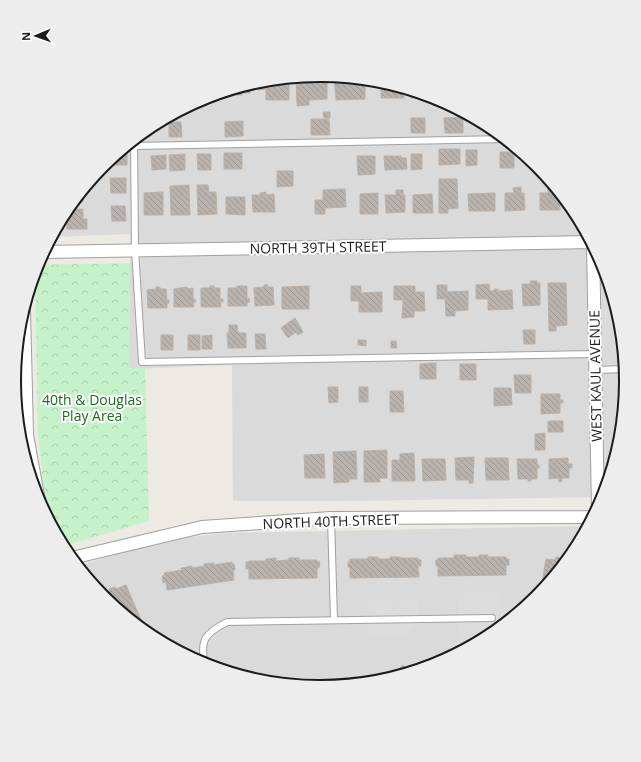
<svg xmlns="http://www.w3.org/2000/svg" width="641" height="762" font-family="'Open Sans',sans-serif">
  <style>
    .residential { fill: #dadada }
    .park { fill: url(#park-crowns) }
    .parking { fill: #dcdcdc }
    .building { fill: url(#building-back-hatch); stroke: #bcb1a8 }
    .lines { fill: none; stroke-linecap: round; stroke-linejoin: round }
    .lane-casing { stroke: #a0a0a0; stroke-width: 8 }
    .street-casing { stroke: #a0a0a0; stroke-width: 14 }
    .lane { stroke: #fff; stroke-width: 6 }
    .street { stroke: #fff; stroke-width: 12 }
    .labels { text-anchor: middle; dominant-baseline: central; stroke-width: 4; stroke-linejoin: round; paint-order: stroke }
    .street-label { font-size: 14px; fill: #1c1c1c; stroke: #fff }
    .park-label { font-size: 14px; fill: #186d1f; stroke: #fff }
    .rim { fill: none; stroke: #1c1c1c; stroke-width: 2 }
  </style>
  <defs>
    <pattern id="park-crowns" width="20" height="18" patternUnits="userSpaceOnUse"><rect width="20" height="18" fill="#c5f2c8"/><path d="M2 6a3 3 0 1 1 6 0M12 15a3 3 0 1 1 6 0" fill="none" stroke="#a9cfab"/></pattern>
    <pattern id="building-back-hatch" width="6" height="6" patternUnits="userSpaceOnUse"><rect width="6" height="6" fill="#b9b2ad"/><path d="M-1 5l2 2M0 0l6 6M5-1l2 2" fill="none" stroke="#9e9894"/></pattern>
  </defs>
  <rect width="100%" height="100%" fill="#ede9e3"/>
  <path class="residential" d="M321 75 381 80 438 98 491 126 537 164 575 211 604 264 621 321 627 381 621 441 604 497 344 501H233L232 365 130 369V234L52 237 66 211 104 164 150 126 203 98 261 80Z
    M589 526 575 551 537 598 491 636 438 664 380 682 320 687 260 682 203 664 150 636 104 598 77 566 152 544 190 537 226 533Z"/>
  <path class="park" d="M130 263V368L145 367 149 521 63 546 50 521 43 482 38 433 35 271 37 265Z"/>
  <path class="parking" d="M457 592H500L501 608H513V617L502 627H499L498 630 491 636 447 659 459 637Z
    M367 600H391L392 610 394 612 399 610V600H418L419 626H410V637L368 639Z"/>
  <path class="building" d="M306 76V81L327 80V99L309 100V105L297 106 296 77Z
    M334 76 345 77V80L365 79V99L336 100Z
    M268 80V81L289 80V100H266V89L258 90V81Z
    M372 80H381L403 87 404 98H381V86L373 87Z
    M250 84V93H242V95H238V93H228V90Z
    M411 90 430 96V97L411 98Z
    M323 112H330V118H324Z
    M463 117V133H445L444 118Z
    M411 118H425V133H411Z
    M311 119H329L330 135H311Z
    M243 121V136L225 137V122Z
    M169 122H181L182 137H169Z
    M124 148H127V165H111V158Z
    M439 149H460V164L439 165Z
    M466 150H477V165L466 166Z
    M500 152H514V168H500Z
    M224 153H242V169H224Z
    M185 154V170L170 171 169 155Z
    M197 154H211V170H198Z
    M411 154H422V169L411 170Z
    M166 155V169L152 170 151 156Z
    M357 156H375V174L358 175Z
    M384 156H401V158H406L407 169 385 170Z
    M277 171H293V186L277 187Z
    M110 178H126V193H111Z
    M439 179H457L458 208 448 209V213H439Z
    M189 185 190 215H171L170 186Z
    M197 185H208L209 192H216L217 214 198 215Z
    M521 187V193H524L525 210 505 211V193H514L513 188Z
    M548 187H556L557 192H560V210H540V193H548Z
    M83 189V202L72 203Z
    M345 189 346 207 325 208V214H315V200H323V190Z
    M396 190H403V195H405V212L386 213 385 195H396Z
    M163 192V215H144V193Z
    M266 192V195L274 194 275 212H253L252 195H260V193Z
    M378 193V214H360V194Z
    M495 193V211H469L468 194Z
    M432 194 433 213H413V195Z
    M226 197H245V215L226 214Z
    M111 206H125L126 221H112Z
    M83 209V219H87V229H67V222H64V218H66V210Z
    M530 281H537V283H540V305L523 306 522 284H531Z
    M548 283H566L567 325 556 326V331H549Z
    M489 284 490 291H494V289H498V291L512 290 513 309 488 310V299H476V285Z
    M264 285H268L267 287H273L274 305 255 306 254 288 264 287Z
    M437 285H447V292L468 291V310L455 311V316H446L445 299H437Z
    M210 286H214V288H220V299H223V302H220L221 307H201V288H210Z
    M237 286H247V299L249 298 250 302H247V306H228V288H237Z
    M309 286V309H282V287Z
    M351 286H361V293L382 292V312H359V301H351Z
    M394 286H415V292H424L425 311H414V317L402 318 403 300H394Z
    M156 287H160V289H166L167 300H169V303H167V308H148L147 290 156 289Z
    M187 287V289L193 288V299H195L196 302H193L194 307H174V289Z
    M295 318 303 332 298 335 296 332 288 338 281 328Z
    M229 325H237L238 333H246V348H228L227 333H229Z
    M523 330H535V344H524Z
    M255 334H265L266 349H256Z
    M161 335H173V350H161Z
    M188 335H200V350H188Z
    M212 335V349H202V336Z
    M358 340H366V346L358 345Z
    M391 341H396L397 348H391Z
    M436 363V379H420V364Z
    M460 364H476V380H460Z
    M514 375H531V393H515Z
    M328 387H338V402L329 403Z
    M359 387H368V402H359Z
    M494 388H511L512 405 494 406Z
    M390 391H403L404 412H390Z
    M541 394H560V400H563V403H560V413L541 414Z
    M548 421H563V432H548Z
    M545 433V450H535V434Z
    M387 450V478H379L380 482H364V451Z
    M356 451 357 479H349V482L334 483 333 452Z
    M414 453 415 481H392V460H400V454Z
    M324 454 325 478H305L304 455Z
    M474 457 473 483H469V480H456L455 458Z
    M485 458H508L509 480H486Z
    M568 458V464H572V468H569V478H562V481L559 482V478L549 479V459Z
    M422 459H445L446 480 423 481Z
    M517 459H537V465H539V468H537V479H531V481H528V479H518Z
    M454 555H466V557H479V555H488V557H506V559H509V565H506V575L438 576V566H436V560H438V558H454Z
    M368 557H378V559H390V557H400V558H418V560H421V566H418L419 577 350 578V567H348V562H350V559H368Z
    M556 557 562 558 561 561 564 562 563 566 540 594 546 559 555 560Z
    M276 558V561L289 560V558H299V560H317V562H320L319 568H317V578L249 579V569H246V562H249V561H266V559Z
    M232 562V564H234L235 570H233L234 580 167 590 166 582 163 583 162 576 165 575 164 573 182 570 181 568 192 566V568L204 566V564L214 563V565Z
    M126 585 144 627 141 628 116 608 109 592H110L109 589 115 587 116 589Z
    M403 665 410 673 389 679Z"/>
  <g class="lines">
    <defs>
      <path id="lane" d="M134 140 135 250 142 362 595 354
        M134 146 507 139
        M16 359H25
        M595 370 626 369
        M331 518 334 620
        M205 665C199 639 206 633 227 622L492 618"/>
      <path id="street" d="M593 244 598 509
        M44 252 592 242
        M24 309 27 435 39 501
        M72 558 202 527 331 518 593 517"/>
    </defs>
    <use href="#lane" class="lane-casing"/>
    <use href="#street" class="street-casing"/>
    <use href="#lane" class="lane"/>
    <use href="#street" class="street"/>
  </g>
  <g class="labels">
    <g class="street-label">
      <text transform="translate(318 247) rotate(-1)">NORTH 39TH STREET</text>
      <text transform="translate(595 376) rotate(-91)">WEST KAUL AVENUE</text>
      <text transform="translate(331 521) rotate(-2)">NORTH 40TH STREET</text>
    </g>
    <g class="park-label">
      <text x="92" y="399">40th &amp; Douglas<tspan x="92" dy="16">Play Area</tspan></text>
    </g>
  </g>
  <path d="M0 0H641V762H0ZM21 381a299 299 0 1 1 598 0a299 299 0 1 1-598 0Z" fill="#ededed" fill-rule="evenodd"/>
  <path class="rim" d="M21 381a299 299 0 1 1 598 0a299 299 0 1 1-598 0Z"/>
  <g transform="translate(36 36) rotate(268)" stroke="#ffffff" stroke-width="3" paint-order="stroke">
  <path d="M0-3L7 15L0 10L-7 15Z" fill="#1c1c1c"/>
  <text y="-6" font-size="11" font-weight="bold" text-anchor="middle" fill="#1c1c1c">N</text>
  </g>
</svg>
